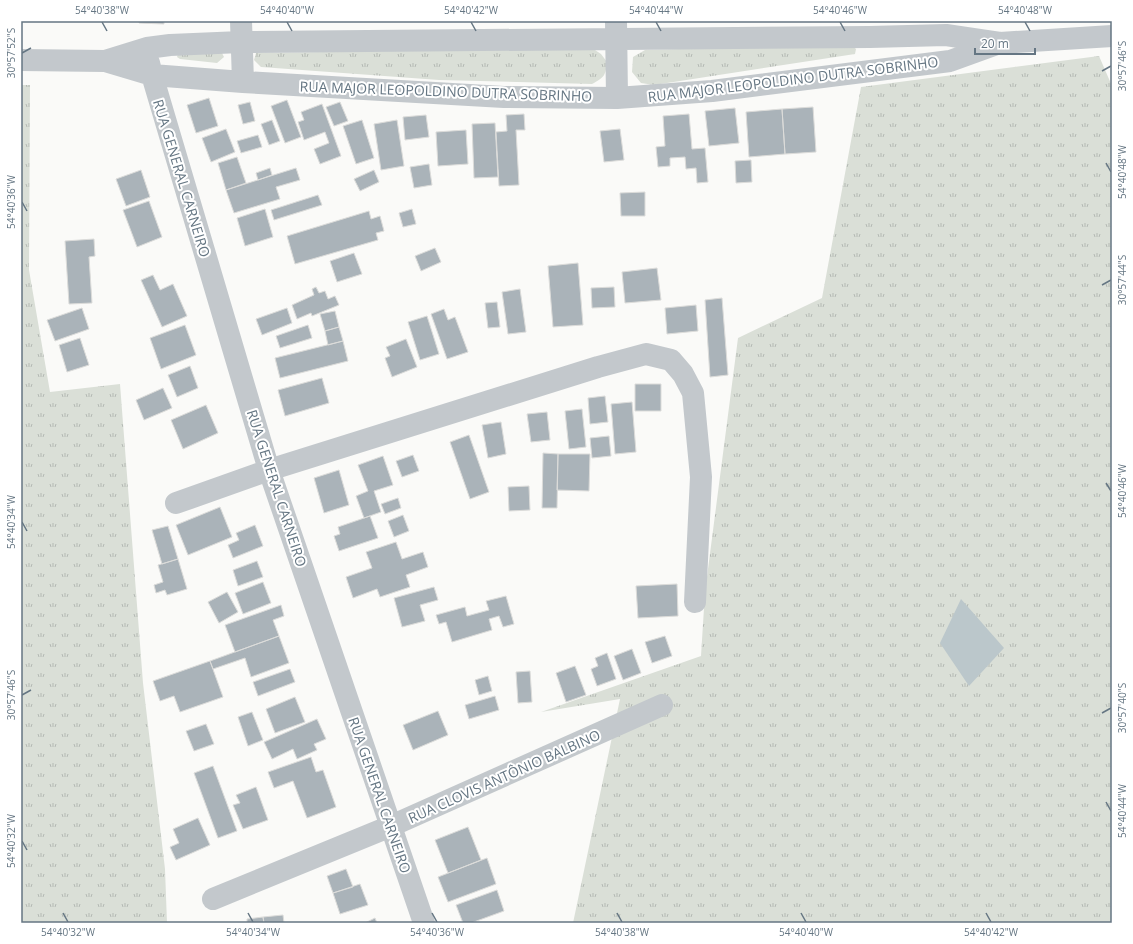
<svg xmlns="http://www.w3.org/2000/svg" width="1133" height="944" font-family="'Open Sans',sans-serif">
  <style>
    .grass { fill: url(#grass-tufts) }
    .water { fill: #bbc7cb }
    .building { fill: #aab3b9; stroke: #dcdcda }
    .lines { fill: none; stroke-linecap: round; stroke-linejoin: round }
    .minor { stroke: #c3c8cc; stroke-width: 22 }
    .ticks { fill: none; stroke: #657683; stroke-width: 1.5 }
    .labels { text-anchor: middle; dominant-baseline: central; stroke-width: 4; stroke-linejoin: round; paint-order: stroke }
    .street-label { font-size: 14px; fill: #657683; stroke: #fff }
    .neatline { fill: none; stroke: #657683; stroke-width: 1.5 }
    .ticks-label { font-size: 10px; text-anchor: middle; fill: #657683 }
  </style>
  <defs>
    <pattern id="grass-tufts" width="24" height="20" patternUnits="userSpaceOnUse"><rect width="24" height="20" fill="#dadfd7"/><path d="M3 7l-1-3M5 7V3M7 7l1-3M15 17l-1-3M17 17v-4M19 17l1-3" fill="none" stroke="#b4b9b4"/></pattern>
  </defs>
  <rect width="100%" height="100%" fill="#fafaf8"/>
  <path class="grass" d="M851 44 856 49 855 54 654 85 641 83 632 72 633 57 645 50Z
    M592 48 601 54 607 62C606 75 604 78 592 84L439 80 261 67 254 60 256 53Z
    M179 51H221L224 57 217 63 180 59 177 57Z
    M1099 56 1112 86V923H573L620 699 541 712 701 656 705 592 738 338 822 298 861 87Z
    M21 85H30L29 270 50 392 120 384 143 683 165 869 167 923H21Z"/>
  <path class="water" d="M961 599 1004 648 969 686 940 643Z"/>
  <path class="building" d="M139 21H164V24L139 23Z
    M209 98 218 126 196 133 187 105Z
    M287 100 301 137 285 143 271 106Z
    M250 102 255 121 243 124 238 105Z
    M340 102 348 121 334 126 326 107Z
    M322 104 341 156 320 164 314 149 329 143 325 132 304 140 298 122 304 120 301 112Z
    M813 107 816 152 785 154 782 109Z
    M735 108 739 143 709 146 705 111Z
    M782 109 785 154 749 157 746 112Z
    M524 114 525 130H516L519 185 499 186 496 132 507 131 506 115Z
    M689 114 692 149 705 148 708 182 697 183 696 168 686 169 685 157 670 158V166L658 167 656 147 665 146 663 116Z
    M426 115 429 137 405 140 403 117Z
    M272 120 280 141 269 145 261 124Z
    M362 120 374 158 356 164 343 126Z
    M397 120 404 166 381 170 374 124Z
    M495 123 498 177 474 178 472 124Z
    M226 129 235 152 211 162 202 138Z
    M620 129 624 160 604 162 600 131Z
    M466 130 468 164 438 166 436 132Z
    M258 135 262 147 241 153 237 141Z
    M237 157 246 183 226 190 218 163Z
    M751 160 752 182 736 183 735 161Z
    M429 164 432 185 414 188 410 167Z
    M270 168 272 175 258 180 256 173Z
    M296 168 300 180 276 187 280 199 234 213 226 190Z
    M141 170 150 197 126 206 116 179Z
    M374 170 379 182 360 191 354 179Z
    M645 192V216H621L620 193Z
    M318 195 322 205 274 220 271 210Z
    M149 201 162 237 137 247 123 210Z
    M265 209 273 237 245 246 237 218Z
    M412 209 416 224 403 227 399 213Z
    M369 211 371 219 380 216 384 231 376 233 378 240 295 264 287 236Z
    M94 239 95 256 89 257 92 303 69 304 65 241Z
    M435 248 441 262 421 271 415 256Z
    M354 253 362 274 337 282 330 261Z
    M578 263 583 325 553 327 548 266Z
    M657 268 661 300 625 303 622 272Z
    M153 275 160 290 173 284 187 316 162 327 141 280Z
    M316 287 319 293 325 291 328 299 335 296 339 305 312 316 311 313 297 319 292 305 314 295 312 289Z
    M614 287 615 307 592 308 591 288Z
    M520 289 526 332 508 334 502 292Z
    M722 298 728 375 710 377 705 300Z
    M497 302 500 327 488 328 485 303Z
    M696 305 698 331 667 334 665 308Z
    M82 308 89 329 55 341 47 320Z
    M287 308 292 323 262 335 256 319Z
    M444 309 448 320 455 317 468 352 447 359 431 314Z
    M335 311 339 327 325 331 320 314Z
    M427 316 439 354 420 360 408 322Z
    M185 325 196 355 161 369 150 338Z
    M308 325 312 338 280 348 276 336Z
    M339 327 343 341 328 345 325 331Z
    M80 338 89 365 67 372 59 345Z
    M406 339 417 367 392 377 385 358 390 356 386 347Z
    M343 341 348 361 280 378 275 358Z
    M190 366 198 388 177 397 168 375Z
    M322 378 329 403 285 416 278 390Z
    M635 384H661V411H635Z
    M163 388 172 408 144 420 136 400Z
    M605 396 608 422 590 424 588 398Z
    M632 402 636 452 615 454 611 404Z
    M206 405 218 433 183 449 171 420Z
    M582 409 586 447 569 449 565 411Z
    M547 412 550 440 531 442 527 414Z
    M501 422 506 454 488 458 482 425Z
    M469 435 489 492 470 499 450 442Z
    M609 436 611 456 592 458 590 438Z
    M543 453 558 454 557 508H542Z
    M558 454H590L589 491 557 490Z
    M413 455 419 471 402 477 396 461Z
    M383 456 393 485 374 491 381 512 364 518 356 496 368 491 358 465Z
    M339 470 349 505 324 513 314 478Z
    M529 486 530 510 509 511 508 487Z
    M398 498 401 508 385 514 381 504Z
    M220 507 232 537 188 555 176 525Z
    M403 515 409 531 394 537 388 521Z
    M370 516 378 538 339 551 334 536 340 534 338 527Z
    M255 525 263 546 233 558 228 545 239 540 236 533Z
    M168 526 178 559 162 564 152 530Z
    M396 542 402 559 423 552 428 567 406 575 410 587 380 597 377 589 353 598 346 577 372 568 366 552Z
    M178 559 187 589 167 595 165 590 156 593 154 585 163 582 158 565Z
    M257 561 263 577 238 586 233 570Z
    M263 582 271 603 243 614 235 593Z
    M677 584 678 616 638 618 636 586Z
    M434 587 438 600 420 605 425 621 402 627 394 598Z
    M227 592 238 612 219 623 208 602Z
    M506 596 514 624 503 627 499 616 489 619 492 630 452 642 446 622 439 624 436 615 465 607 467 616 489 610 486 601Z
    M281 605 284 616 273 620 279 636 235 652 225 625Z
    M279 636 289 663 251 677 245 658 213 669 210 661Z
    M665 636 672 656 652 663 645 642Z
    M632 649 641 673 623 680 614 656Z
    M607 653 616 679 597 686 591 669 598 666 595 658Z
    M210 661 223 697 180 712 174 696 160 701 153 681Z
    M575 666 586 695 566 702 556 673Z
    M290 669 295 682 258 696 253 682Z
    M530 671 532 702 518 703 516 672Z
    M488 676 492 691 479 695 475 680Z
    M495 696 499 710 469 719 465 705Z
    M295 697 305 722 275 733 266 709Z
    M438 711 448 735 413 750 403 725Z
    M252 712 263 740 248 746 238 717Z
    M317 719 326 739 314 744 317 750 297 759 293 749 272 759 264 742Z
    M206 724 214 744 194 751 186 731Z
    M311 757 316 772 323 770 336 807 307 818 293 781 274 788 268 772Z
    M213 766 237 831 218 838 194 773Z
    M256 787 268 820 243 829 233 805 240 803 236 795Z
    M198 818 210 845 176 860 170 847 179 843 173 829Z
    M468 827 481 860 448 873 435 840Z
    M487 858 496 884 448 902 438 877Z
    M346 869 353 887 333 893 327 876Z
    M360 884 368 905 340 914 333 893Z
    M497 890 504 911 471 923H463L456 905Z
    M283 915 284 923H264L263 917Z
    M263 917 264 923H247V919Z
    M375 918 377 923H365Z"/>
  <g class="lines">
    <path class="minor" d="M241 21 243 82
      M616 21 617 98
      M21 60 105 61 152 75 243 82 504 97 617 98 712 91 950 61 997 44
      M105 61 147 48 170 45 241 42 870 37 946 35 1000 43 1112 36
      M149 63 152 75 269 470 424 923
      M176 503 269 470 598 367 646 354 671 360 683 374 693 393 701 477 695 602
      M213 899 391 826 662 705"/>
  </g>
  <path class="ticks" d="M102 22 107 31M287 22 292 31M471 22 476 31M656 22 661 31M840 22 845 31M1025 22 1030 31M22 53 31 48M1102 71 1111 66M1106 163 1111 172M22 202 27 211M1102 285 1111 280M1106 483 1111 491M22 522 27 531M22 695 31 690M1102 713 1111 708M1106 802 1111 811M22 841 27 850M63 913 68 922M248 913 253 922M432 913 437 922M617 913 622 922M801 913 806 922M986 913 991 922"/>
  <g class="labels">
    <g class="street-label">
      <text transform="translate(793 79) rotate(-7)">RUA MAJOR LEOPOLDINO DUTRA SOBRINHO</text>
      <text transform="translate(446 91) rotate(2)">RUA MAJOR LEOPOLDINO DUTRA SOBRINHO</text>
      <text transform="translate(182 178) rotate(73)">RUA GENERAL CARNEIRO</text>
      <text transform="translate(277 488) rotate(72)">RUA GENERAL CARNEIRO</text>
      <text transform="translate(504 776) rotate(-24)">RUA CLOVIS ANTÔNIO BALBINO</text>
      <text transform="translate(380 795) rotate(71)">RUA GENERAL CARNEIRO</text>
    </g>
  </g>
  <rect width="1133" height="944" fill="none" stroke="#ffffff" stroke-width="44"/>
  <path d="M975 48v6h60v-6" fill="none" stroke="#657683" stroke-width="2"/>
  <text x="981" y="48" font-size="12" fill="#657683" stroke="#ffffff" stroke-width="3" paint-order="stroke">20 m</text>
  <rect x="22" y="22" width="1089" height="900" class="neatline"/>
  <g class="ticks-label">
    <text x="102" y="14">54°40'38"W</text>
    <text x="287" y="14">54°40'40"W</text>
    <text x="471" y="14">54°40'42"W</text>
    <text x="656" y="14">54°40'44"W</text>
    <text x="840" y="14">54°40'46"W</text>
    <text x="1025" y="14">54°40'48"W</text>
    <text transform="translate(11 53) rotate(-90)" y="4">30°57'52"S</text>
    <text transform="translate(1122 66) rotate(-90)" y="4">30°57'46"S</text>
    <text transform="translate(1122 172) rotate(-90)" y="4">54°40'48"W</text>
    <text transform="translate(11 202) rotate(-90)" y="4">54°40'36"W</text>
    <text transform="translate(1122 280) rotate(-90)" y="4">30°57'44"S</text>
    <text transform="translate(1122 491) rotate(-90)" y="4">54°40'46"W</text>
    <text transform="translate(11 522) rotate(-90)" y="4">54°40'34"W</text>
    <text transform="translate(11 695) rotate(-90)" y="4">30°57'46"S</text>
    <text transform="translate(1122 708) rotate(-90)" y="4">30°57'40"S</text>
    <text transform="translate(1122 811) rotate(-90)" y="4">54°40'44"W</text>
    <text transform="translate(11 841) rotate(-90)" y="4">54°40'32"W</text>
    <text x="68" y="936">54°40'32"W</text>
    <text x="253" y="936">54°40'34"W</text>
    <text x="437" y="936">54°40'36"W</text>
    <text x="622" y="936">54°40'38"W</text>
    <text x="806" y="936">54°40'40"W</text>
    <text x="991" y="936">54°40'42"W</text>
  </g>
</svg>
